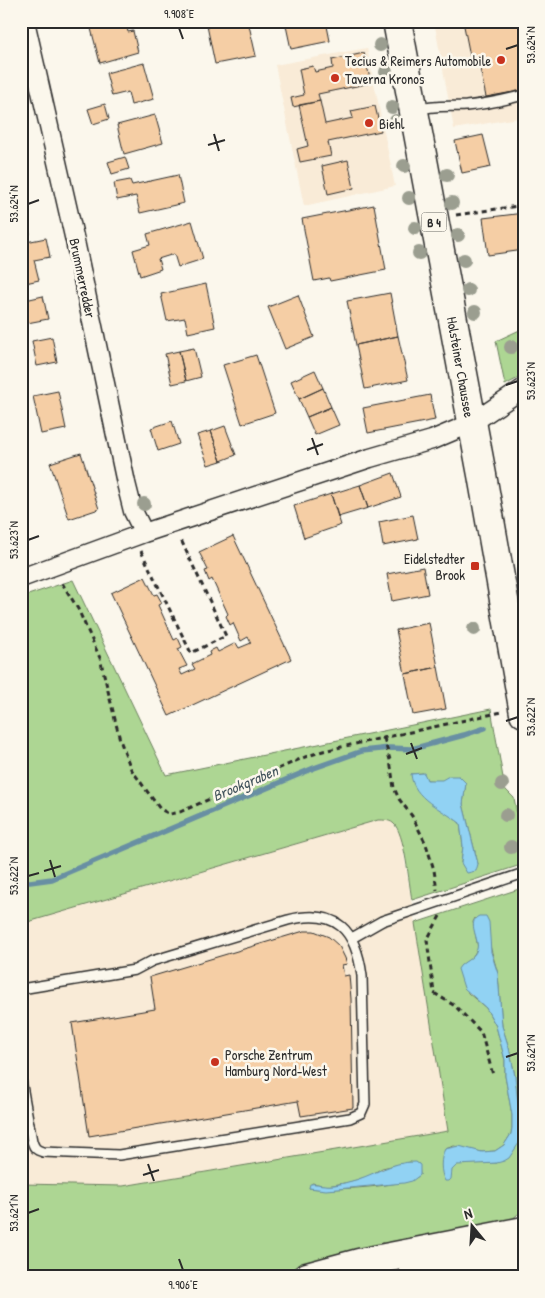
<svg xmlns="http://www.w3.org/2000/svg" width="545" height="1298" font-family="'Patrick Hand',sans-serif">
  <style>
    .built { fill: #f9ebd7 }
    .green { fill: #add693; stroke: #6c805f; fill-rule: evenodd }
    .water { fill: #91d2f3; stroke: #688fa3 }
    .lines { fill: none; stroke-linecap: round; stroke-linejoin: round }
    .stream { stroke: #688fa3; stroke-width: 5.5 }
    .building { fill: #f5cea5; stroke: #2b2b2b }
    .lane-casing { stroke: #2b2b2b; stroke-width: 12 }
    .street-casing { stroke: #2b2b2b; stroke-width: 21 }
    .primary-casing { stroke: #2b2b2b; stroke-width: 31 }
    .highway-casing { stroke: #2b2b2b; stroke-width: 31 }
    .path { stroke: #2b2b2b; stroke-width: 3; stroke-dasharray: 5 4; stroke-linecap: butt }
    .lane { stroke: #fbf7ec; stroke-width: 9 }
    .street { stroke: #fbf7ec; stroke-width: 18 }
    .primary { stroke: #fbf7ec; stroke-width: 28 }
    .highway { stroke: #fbf7ec; stroke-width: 28 }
    .tree { fill: #9b9e90 }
    .ticks { fill: none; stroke: #2b2b2b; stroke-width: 2 }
    .poi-dot { fill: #c8321e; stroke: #fbf7ec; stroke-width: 2 }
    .labels { text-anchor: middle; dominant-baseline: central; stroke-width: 5; stroke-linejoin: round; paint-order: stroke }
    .shield { fill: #fbf7ec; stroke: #696865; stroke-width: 1 }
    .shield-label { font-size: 12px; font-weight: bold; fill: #2b2b2b }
    .poi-label { font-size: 14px; fill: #2b2b2b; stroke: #fbf7ec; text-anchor: start }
    .street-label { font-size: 14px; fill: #2b2b2b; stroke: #fbf7ec }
    .water-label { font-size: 15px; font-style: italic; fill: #44555d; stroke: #fbf7ec }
    .neatline { fill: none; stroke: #2b2b2b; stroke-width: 2 }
    .ticks-label { font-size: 12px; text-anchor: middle; fill: #2b2b2b }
  </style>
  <rect width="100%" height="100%" fill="#fbf7ec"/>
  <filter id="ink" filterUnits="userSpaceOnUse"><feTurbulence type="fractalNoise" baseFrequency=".02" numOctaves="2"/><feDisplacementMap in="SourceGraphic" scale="10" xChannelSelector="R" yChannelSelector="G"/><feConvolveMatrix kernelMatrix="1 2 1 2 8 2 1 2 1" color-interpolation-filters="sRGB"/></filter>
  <g filter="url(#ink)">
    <path class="built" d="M434 21H524V117L454 129Z
      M367 48 395 186 304 206 275 65Z
      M378 820H386L393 823 401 836 448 1131 123 1186 21 1184V924Z"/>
    <path class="green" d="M524 328V375L505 385 496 341Z
      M73 580 166 775 491 709 505 789 514 798 524 851V864L412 900C409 885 405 832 393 823 389 820 384 820 378 820L21 924V599L28 595ZM423 773 427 780 466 783 463 804 478 864 461 863 463 846 460 823 452 817 411 774Z
      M522 888H524V966L520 999 524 1026V1209L511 1220 316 1262 274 1277H21V1184L123 1186 448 1131 415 923ZM475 918 489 942 498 974 502 1026 509 1048 515 1076 521 1132 497 1163 461 1164 456 1165 452 1170 445 1149 454 1146 482 1152 495 1151 504 1145 511 1134 512 1128V1115L505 1076V1060L496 1026 486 1008 468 993 460 966 471 959 478 948 473 922ZM410 1162 419 1164 420 1175C408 1187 328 1191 309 1188L312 1183 327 1186 350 1182 369 1176 382 1168Z"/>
    <path class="water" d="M424 773 427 780H442L449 776H459L466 783 463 804 478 864 476 871 467 873 461 863 463 846 460 823C442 809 413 799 411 774Z
      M479 916H486L489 922 491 952 498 974 502 1026 509 1048 515 1076 521 1132 519 1143 509 1158 504 1161 497 1163 457 1165 452 1170 451 1179 449 1181H445C440 1172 440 1158 445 1149L459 1146 482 1152 495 1151 504 1145 511 1134 512 1128V1115L505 1076V1060L496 1026 486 1008 464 988 458 969C462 961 474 960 477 949 480 939 466 922 479 916Z
      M416 1162 420 1165V1175L412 1181 404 1183 326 1190 309 1188 310 1184C315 1183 320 1185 325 1185 333 1186 341 1184 348 1182 372 1177 390 1161 416 1162Z"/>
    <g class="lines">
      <path class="stream" d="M21 881 30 882 52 879 314 768 362 751 390 748 412 749 464 735 485 728"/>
    </g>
    <path class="building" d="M89 21H125L128 32 133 31 138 52 100 63Z
      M206 21H248L256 56 215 64Z
      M285 21H326L330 41 291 49Z
      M463 21H524V90L486 97 478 59 471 61Z
      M364 53 371 83 318 94 320 101 293 107 291 98 304 95 299 69 313 66 315 72 333 68 332 60Z
      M144 63 154 99 131 105 128 92 112 96 106 73Z
      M320 101 325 124 353 118 351 111 375 106 381 131 328 142 331 156 300 162 297 149 308 146 299 105Z
      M105 104 109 119 93 124 88 109Z
      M155 115 163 143 124 154 117 125Z
      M483 135 491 167 462 173 455 141Z
      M125 157 129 169 112 174 108 162Z
      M348 160 354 188 328 194 322 166Z
      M178 175 184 203 140 213 136 196 117 200 114 183 130 180 132 185Z
      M21 196 30 234 21 236Z
      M374 205 386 270 330 281 329 278 314 281 302 219Z
      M524 213V250L488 255 483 218Z
      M192 221 203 259 178 267 174 254 158 259 161 269 140 276 133 250 150 245 147 234Z
      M46 238 50 257 34 260 39 280 21 284V243Z
      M206 284 215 327 188 333 185 318 167 321 161 294Z
      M390 293 398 336 356 345 347 301Z
      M298 295 314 337 285 349 268 307Z
      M43 296 48 319 22 324 21 301Z
      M398 336 408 380 365 389 356 345Z
      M52 337 57 362 37 366 32 341Z
      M194 348 201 377 186 381 179 351Z
      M179 351 186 381 172 384 165 354Z
      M256 355 275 413 242 424 223 365Z
      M315 370 323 388 299 399 291 381Z
      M323 388 331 407 307 417 299 399Z
      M58 391 66 429 41 434 33 396Z
      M430 395 435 420 368 433 363 408Z
      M331 407 339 425 315 435 307 417Z
      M172 421 179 444 158 451 151 428Z
      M225 426 236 455 221 461 211 431Z
      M211 431 221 461 208 465 197 435Z
      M81 453 99 509 69 519 50 463Z
      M393 473 401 497 368 508 360 485Z
      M360 485 368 508 338 517 331 494Z
      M331 494 341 525 304 538 294 506Z
      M21 509 28 529 21 532Z
      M413 515 418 539 383 546 379 522Z
      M233 536 291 659 169 716 111 593 145 577 154 595 157 594 162 603 158 605 174 640 178 638 182 647 178 649 187 666 179 669 182 675 195 669 192 664 210 655 209 652 212 650 216 648 218 652 236 643 239 648 251 643 248 637 241 641 233 623 230 625 226 616 228 614 212 579 209 581 205 571 208 570 199 552Z
      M423 567 428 594 392 601 387 574Z
      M429 623 438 667 405 674 396 630Z
      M438 667 446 709 413 715 405 674Z
      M304 931H314L329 937 339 946 345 958 347 964 342 965 344 976 349 975 351 999 353 1108 301 1116 298 1101 89 1136 72 1023 155 1009 150 977Z"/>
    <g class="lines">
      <defs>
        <path id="lane" d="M416 110C433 105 449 107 466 106 486 104 505 100 524 95
          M352 938 382 921 524 873
          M21 989 135 970 152 961 288 920C337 908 356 930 362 976L365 1104 361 1113 350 1118 119 1155 43 1152C36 1150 34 1148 32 1141L21 1080"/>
        <path id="street" d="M25 21 75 241 126 483 133 511 144 533
          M21 578 144 533 370 458 432 440 472 423 524 388"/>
        <path id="primary" d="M397 21 482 475 524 713"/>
        <path id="highway" d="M307 1277 359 1263 524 1231
          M412 1277 524 1254"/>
      </defs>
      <use href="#lane" class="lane-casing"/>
      <use href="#street" class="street-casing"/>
      <use href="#primary" class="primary-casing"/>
      <use href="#highway" class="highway-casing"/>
      <path class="path" d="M456 215 524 205
        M141 551 191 653 226 636 181 540
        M62 583 78 609 100 658 120 740 131 769 160 809 170 814 180 812 305 757 323 751 502 712
        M384 738 390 760 394 788 399 799 412 816 426 844 434 870 437 890
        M440 916 427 940 434 993 455 1006 481 1032 493 1075
        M524 987V1012"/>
      <use href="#lane" class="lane"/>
      <use href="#street" class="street"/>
      <use href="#primary" class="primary"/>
      <use href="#highway" class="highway"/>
    </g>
    <g class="tree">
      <circle cx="380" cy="45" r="7"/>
      <circle cx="386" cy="72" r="7"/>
      <circle cx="392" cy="107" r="7"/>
      <circle cx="396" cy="121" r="7"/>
      <circle cx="404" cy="166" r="7"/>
      <circle cx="447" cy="175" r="7"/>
      <circle cx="409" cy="198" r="7"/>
      <circle cx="452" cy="203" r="7"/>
      <circle cx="415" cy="228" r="7"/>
      <circle cx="458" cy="235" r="7"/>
      <circle cx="419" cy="253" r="7"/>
      <circle cx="464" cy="260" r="7"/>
      <circle cx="468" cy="290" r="7"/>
      <circle cx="475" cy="312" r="7"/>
      <circle cx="511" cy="347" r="7"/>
      <circle cx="144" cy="504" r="7"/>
      <circle cx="474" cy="629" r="7"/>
      <circle cx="502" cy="784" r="7"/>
      <circle cx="506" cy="815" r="7"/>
      <circle cx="511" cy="847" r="7"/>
    </g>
  </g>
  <path class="ticks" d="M179 28 183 39M506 49 518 45M214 134 219 151M208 145 225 140M28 204 39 200M506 385 518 381M312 438 318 455M307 450 323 444M28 540 39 536M506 721 518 717M411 743 417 759M406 754 422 748M50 860 55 877M44 871 61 866M28 876 39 873M506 1057 518 1053M148 1164 154 1181M143 1175 159 1170M28 1213 39 1209M179 1259 183 1270"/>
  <g class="poi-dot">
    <circle cx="501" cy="60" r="5"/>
    <circle cx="335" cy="78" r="5"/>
    <circle cx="369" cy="123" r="5"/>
    <rect x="470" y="561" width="10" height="10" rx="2.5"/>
    <circle cx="215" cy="1062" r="5"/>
  </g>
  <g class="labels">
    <rect class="shield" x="421.5" y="212.5" width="25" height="19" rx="4"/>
    <g class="shield-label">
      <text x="434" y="222">B 4</text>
    </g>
    <g class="poi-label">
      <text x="491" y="60" text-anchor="end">Tecius &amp; Reimers Automobile</text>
      <text x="345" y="78">Taverna Kronos</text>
      <text x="379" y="123">Biehl</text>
      <text x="465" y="558" text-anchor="end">Eidelstedter<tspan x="465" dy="16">Brook</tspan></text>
      <text x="225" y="1054">Porsche Zentrum<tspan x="225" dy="16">Hamburg Nord-West</tspan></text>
    </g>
    <g class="street-label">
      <text transform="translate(83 278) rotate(78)">Brummerredder</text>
      <text transform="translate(461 367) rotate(80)">Holsteiner Chaussee</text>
    </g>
    <g class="water-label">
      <text transform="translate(245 783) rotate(-23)">Brookgraben</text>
    </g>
  </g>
  <rect width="545" height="1298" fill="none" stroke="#fbf7ec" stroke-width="55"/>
  <g transform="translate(472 1226) rotate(342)" stroke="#fbf7ec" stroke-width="4" paint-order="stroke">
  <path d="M0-4L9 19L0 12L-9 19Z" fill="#2b2b2b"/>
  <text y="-8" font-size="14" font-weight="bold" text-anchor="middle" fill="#2b2b2b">N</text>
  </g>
  <rect x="28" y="28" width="490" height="1242" class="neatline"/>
  <g class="ticks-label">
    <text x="179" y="18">9.908°E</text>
    <text transform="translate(531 45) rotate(-90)" y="4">53.624°N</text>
    <text transform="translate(14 204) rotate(-90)" y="4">53.624°N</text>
    <text transform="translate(531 381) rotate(-90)" y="4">53.623°N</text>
    <text transform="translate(14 540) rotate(-90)" y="4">53.623°N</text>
    <text transform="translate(531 717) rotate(-90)" y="4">53.622°N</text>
    <text transform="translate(14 876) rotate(-90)" y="4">53.622°N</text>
    <text transform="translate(531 1053) rotate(-90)" y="4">53.621°N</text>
    <text transform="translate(14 1213) rotate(-90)" y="4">53.621°N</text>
    <text x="183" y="1289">9.906°E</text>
  </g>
</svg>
